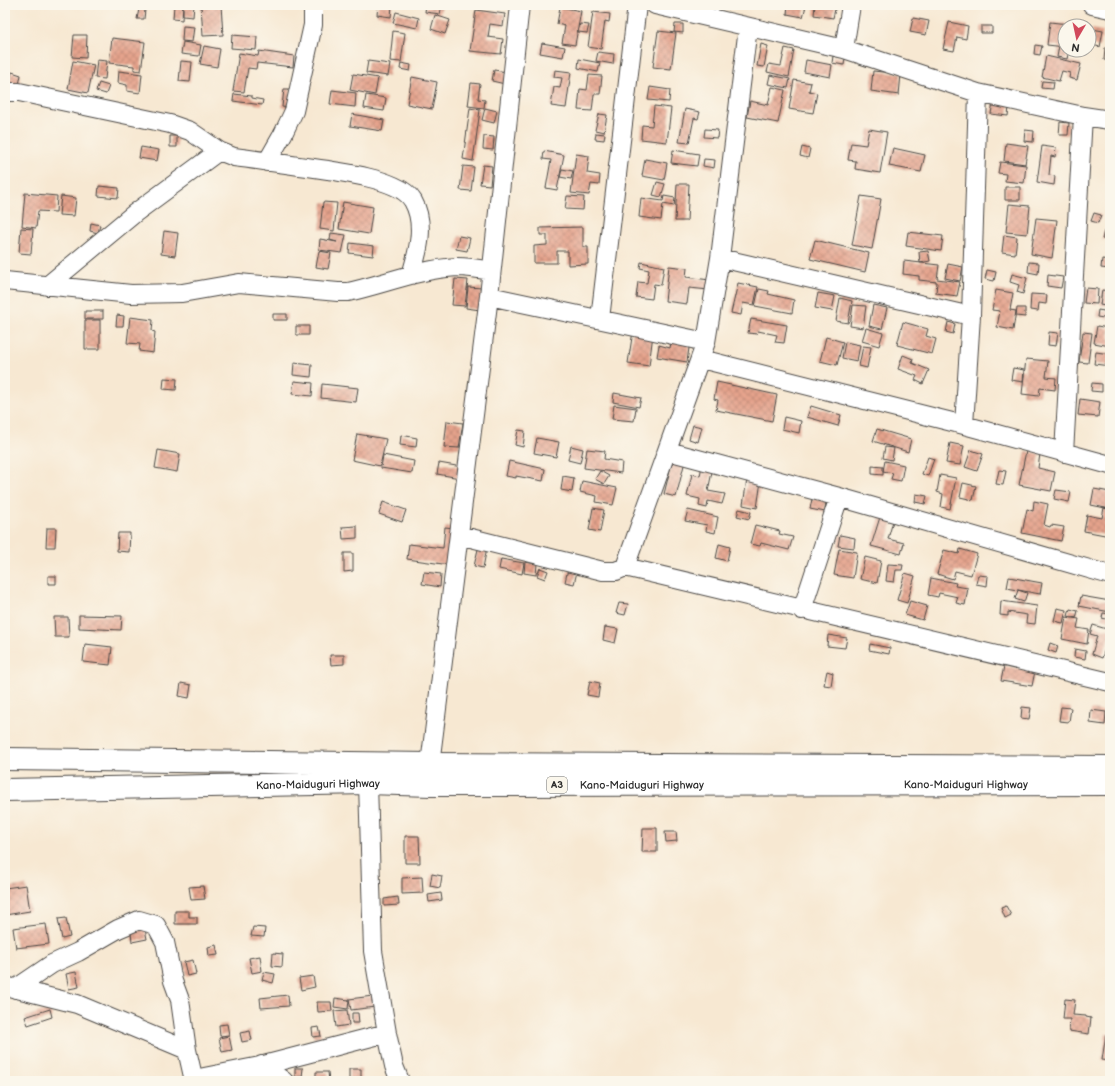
<svg xmlns="http://www.w3.org/2000/svg" width="1115" height="1086" font-family="'Balsamiq Sans',sans-serif">
  <style>
    .building { fill: url(#building-cross-hatch) }
    .lines { fill: none; stroke-linecap: round; stroke-linejoin: round }
    .minor-casing { stroke: #4a4744; stroke-width: 20 }
    .highway-casing { stroke: #4a4744; stroke-width: 24 }
    .minor { stroke: #fff; stroke-width: 18 }
    .highway { stroke: #fff; stroke-width: 22 }
    .labels { text-anchor: middle; dominant-baseline: central; stroke-width: 3; stroke-linejoin: round; paint-order: stroke }
    .shield { fill: #fbf7ec; stroke: #696865; stroke-width: 1 }
    .shield-label { font-size: 10px; font-weight: bold; fill: #2b2b2b }
    .street-label { font-size: 11px; fill: #2b2b2b; stroke: #fbf7ec }
  </style>
  <defs>
    <pattern id="building-cross-hatch" width="8" height="8" patternUnits="userSpaceOnUse"><rect width="8" height="8" fill="#e5a38c"/><path d="M0 0l8 8M0 8l8-8" fill="none" stroke="#ba8573"/></pattern>
  </defs>
  <rect width="100%" height="100%" fill="#fbf7ec"/>
  <filter id="ink" filterUnits="userSpaceOnUse"><feTurbulence type="fractalNoise" baseFrequency=".025" numOctaves="2"/><feDisplacementMap in="SourceGraphic" scale="8" xChannelSelector="R" yChannelSelector="G"/><feConvolveMatrix kernelMatrix="1 2 1 2 8 2 1 2 1" color-interpolation-filters="sRGB"/></filter>
  <filter id="wash" filterUnits="userSpaceOnUse"><feTurbulence type="fractalNoise" baseFrequency=".012" numOctaves="4" result="noise"/><feDisplacementMap in="SourceGraphic" scale="16" xChannelSelector="R" yChannelSelector="G"/><feGaussianBlur stdDeviation="0.9" result="paint"/><feColorMatrix in="noise" values="0 0 0 0 0 0 0 0 0 0 0 0 0 0 0 0 0 1.4 0 .05"/><feComposite in="paint" operator="in"/></filter>
  <g filter="url(#wash)">
    <rect width="100%" height="100%" fill="#f7e8d2"/>
    <g id="blocks">
      <path class="building" d="M174 5H183L182 20 173 19Z
        M183 5H194L193 17 183 16Z
        M201 5H221L223 35 203 36Z
        M378 5H392L391 17 377 15Z
        M426 5H442L440 14 425 12Z
        M788 5 806 6 803 17 787 14Z
        M815 5H836L833 18 814 15Z
        M560 7 581 11 575 45 562 43 565 26 557 24Z
        M139 9 145 10 144 19H137Z
        M476 10 505 14 503 26 490 24 488 37 503 39 501 54 470 51Z
        M396 12 419 18 417 28 393 23Z
        M593 12 610 14 609 22 605 21 601 49 588 47Z
        M435 15 450 20 445 34 431 29Z
        M913 18 929 21 926 35 910 32Z
        M949 22 968 26 966 39 957 37 954 51 943 49Z
        M1050 22 1068 24 1067 26H1065V47L1047 45Z
        M580 24 589 25 587 33 578 32Z
        M675 24H683V33L674 32Z
        M183 26 194 27 192 42 182 41Z
        M981 26H992V33H981Z
        M1092 29 1103 31 1100 47 1089 44Z
        M393 31 405 33 401 62 390 61Z
        M658 31 676 33 671 69 653 67Z
        M74 35H87L86 58 72 57Z
        M232 35 257 37 256 50 231 48Z
        M112 38 145 42 141 71 134 70V66L109 63Z
        M183 42 201 45 199 56 181 54Z
        M542 43 565 47 563 57 540 53Z
        M761 44 768 46 764 67 757 66Z
        M1035 45 1042 46 1040 55 1034 54Z
        M204 46 220 49 217 67 200 64Z
        M1059 46 1065 48V50H1069L1067 59 1057 57Z
        M785 48 794 50 789 77 767 72 769 64 781 66Z
        M1105 48 1110 49V61L1104 60Z
        M259 51 294 56 293 67 257 63 256 69 248 68 244 92 233 91 239 53 258 56Z
        M598 52 614 54 613 64 596 61Z
        M833 56 845 58 844 65 832 63Z
        M1046 56 1081 64 1077 80 1069 78 1070 73 1062 71 1059 81 1042 77Z
        M579 59 600 63 598 72 578 68Z
        M97 60 107 61 105 79 95 78Z
        M806 60 832 65 830 77 804 72Z
        M73 61 94 65 88 93 68 89Z
        M181 61 192 62 190 82 179 81Z
        M368 61 390 64 388 76 366 73Z
        M401 63 411 65 410 71 400 69Z
        M494 70 507 72 505 84 492 81Z
        M555 70 571 72 566 108 551 106 554 87 560 88 562 78 554 77Z
        M119 71 142 74 140 93 127 91V85L118 83Z
        M873 71 901 74 899 95 871 91Z
        M12 72 21 75 19 85 9 82Z
        M353 74 378 78 375 95 350 90Z
        M589 75 602 76 600 94H594L592 111 578 110 580 89 587 90Z
        M770 75 790 79 788 88 768 84Z
        M412 77 437 82 432 109 407 104Z
        M794 80 811 83 809 91 817 93 813 113 789 109Z
        M1042 81 1054 82 1053 89 1041 88Z
        M99 83 109 86 106 94 96 91Z
        M471 83 480 84 478 99 485 100 484 108 468 106Z
        M650 87 670 90 669 102 648 100Z
        M772 87 785 90 778 123 747 117 750 101 768 105Z
        M284 89H291L289 108 282 107Z
        M332 90 356 93 355 107 330 104Z
        M234 94 252 96V98L263 100 262 105 233 101Z
        M366 95 386 98 384 111 364 108Z
        M994 96 1010 98 1008 116 991 114Z
        M654 106 671 108 667 142 641 139 642 125 652 126Z
        M470 108 480 110 473 161 463 159Z
        M485 108 497 111 494 123 482 120Z
        M685 109 700 112 698 119 694 118 689 143 679 142Z
        M352 114 384 120 382 131 350 126Z
        M599 114 607 115 604 132 595 130Z
        M1060 122 1069 123 1068 135H1059Z
        M705 129 718 130 717 138 704 137Z
        M869 129 887 132 880 173 855 169 856 161 848 160 851 143 866 145Z
        M1025 130 1034 131 1033 142 1024 141Z
        M596 133 605 134 604 140 595 139Z
        M170 136H177V147H170Z
        M484 136 494 137 493 150 483 149Z
        M1006 143 1028 146 1025 164 1004 161Z
        M1042 146 1056 148 1055 157 1051 156 1049 175 1055 176 1054 185 1037 182Z
        M141 147 159 150 157 161 139 158Z
        M802 147 810 149 808 158 800 156Z
        M893 148 925 155 921 172 889 166Z
        M673 150 699 154 697 166 671 163Z
        M544 151 564 155 557 190 546 188 551 160 543 159Z
        M576 154 589 156 587 173 600 175 599 185 591 184 589 195 571 193Z
        M645 159 667 163 664 180 642 176Z
        M704 159 715 160 714 168 703 166Z
        M1000 162 1026 165 1024 183 1005 181 1006 174 998 173Z
        M483 165 492 166 490 185 480 184Z
        M463 166 474 167 471 191 460 190Z
        M562 169 573 171 571 179 560 177Z
        M657 182 665 184 661 197 653 195Z
        M677 184H689L687 221H675Z
        M99 186 119 188 118 198 98 196Z
        M1005 187H1020V200H1005Z
        M25 193 57 196 56 212 38 211 36 228 22 226Z
        M61 196 76 198 74 216 59 215Z
        M567 196 584 197 583 210 565 209Z
        M664 196 675 198 674 206 663 204 661 220 639 217 641 198 663 201Z
        M861 196 881 199 872 249 852 245Z
        M323 202 337 203 334 231 320 229Z
        M343 202 373 207 369 234 339 229Z
        M1009 204 1030 206 1027 234 1006 232Z
        M1094 213 1101 215 1098 223 1091 221Z
        M1036 218 1057 220 1052 258 1031 254Z
        M91 223 100 225 98 233 90 231Z
        M583 227V247H588V264L568 265V251H557V263H534V246L547 245V235H540V228Z
        M21 228 33 229 31 254 19 253Z
        M164 231 178 233 175 256 161 254Z
        M1104 231 1110 232V240L1102 239Z
        M908 232 943 236 941 251 906 246Z
        M331 233 346 235 342 253 319 250 320 239 337 242 330 240Z
        M1004 235 1017 237 1015 254 1002 252Z
        M459 236 470 238 467 251 456 249Z
        M815 240 869 253 865 272 810 259Z
        M350 243 374 246 373 256 349 253Z
        M319 251 331 253 328 269 316 267Z
        M928 251 930 261 920 263 919 252Z
        M1109 256 1110 269 1101 268 1102 259 1109 260Z
        M904 261 939 265 937 279 960 282 957 296 936 293 937 282 919 280V276L903 274Z
        M641 262 664 267 661 285 654 284 652 299 636 297 638 282 647 283 649 270 640 268Z
        M1029 262 1039 263 1038 274 1028 272Z
        M948 264 963 267 960 281 945 278Z
        M669 266 687 268 686 277 710 280 709 290 689 288 687 304 665 301Z
        M987 270 996 272 994 281 985 279Z
        M1012 274 1027 278 1023 294 1017 292 1019 285 1010 282Z
        M1048 275 1063 277 1061 288 1047 286Z
        M455 279 468 280 465 306 452 305Z
        M738 283 758 287 754 305 743 303 741 315 731 313Z
        M468 287 482 288 480 310 466 308Z
        M1086 288 1098 289 1097 304 1084 303Z
        M759 289 769 291 768 294 794 300 792 313 755 306Z
        M996 290 1013 293 1010 310 1016 311 1013 330 997 327 1000 311 992 310Z
        M1102 290 1110 291V307L1100 305Z
        M818 293 835 296 832 311 815 308Z
        M1031 294 1047 295 1046 304 1039 303 1038 311 1030 310Z
        M840 298 852 301 848 323 836 321Z
        M853 305 866 306 863 328 850 326Z
        M873 305 887 308 882 329 869 326Z
        M1017 308H1025V317L1016 316Z
        M1098 310 1110 312V319L1097 317Z
        M85 311H103V319H85Z
        M273 314H287V320H273Z
        M117 315 124 316 123 326H116Z
        M130 317 153 320 152 331 155 332 153 353 139 351 140 344 127 343Z
        M751 319 787 325 784 343 775 342 777 335 758 331 757 334 748 333Z
        M85 320H100V349H85Z
        M903 322 928 329 926 336 936 339 932 354 897 345Z
        M948 322 955 324 953 334 946 332Z
        M1109 322 1110 346 1094 343 1097 326 1108 328Z
        M296 326H309V335H296Z
        M866 328 883 333 879 346 862 341Z
        M633 331 653 334 649 366 628 363Z
        M1049 332 1058 333 1056 346 1048 345Z
        M1083 332 1092 333 1088 363 1079 362Z
        M826 337 843 342 837 365 820 361Z
        M672 338 690 341 687 362 657 357 659 345 670 348Z
        M845 342 860 345 857 361 842 358Z
        M863 346 871 347 867 368 859 366Z
        M1096 352 1110 354V366L1094 364Z
        M903 355 913 359 912 363 929 370 923 384 915 380 917 376 898 369Z
        M1026 359 1048 361 1046 377 1056 378 1055 390 1040 388 1039 396 1022 394Z
        M294 363 312 365 311 377 293 375Z
        M1013 368 1024 370 1023 382 1011 380Z
        M164 378 177 379 176 390 163 389Z
        M294 381 313 383 312 396 292 394Z
        M717 382 777 395 772 421 716 410 718 400 714 399Z
        M1092 383 1102 384V392L1091 391Z
        M322 384 358 388 356 402 321 398Z
        M614 393 641 398 639 407 613 402Z
        M1080 399 1100 402 1098 417 1078 415Z
        M614 405 636 408 634 421 612 419Z
        M811 406 841 415 838 426 807 417Z
        M784 417 801 421 799 433 782 429Z
        M447 421 463 423 459 448 444 447Z
        M693 425 702 427 698 442 689 439Z
        M877 429 911 439 908 452 873 441Z
        M518 430 525 431 523 447 515 445Z
        M357 434 386 439 380 466 352 460Z
        M401 435 417 438 416 447 400 445Z
        M537 438 559 442 556 457 534 453Z
        M950 443 964 446 960 465 946 463Z
        M571 446 583 449 580 463 568 460Z
        M885 447 894 448 892 460 883 458Z
        M587 449 605 451 604 459 622 462 621 473 584 468Z
        M158 450 180 454 177 472 155 468Z
        M971 450 983 454 977 471 965 467Z
        M1026 451 1040 454 1038 468 1055 472 1051 491 1019 485Z
        M383 455 414 461 412 473 381 468Z
        M928 457 934 459 928 476 922 474Z
        M673 458 685 461 676 497 664 494Z
        M509 461 545 469 543 481 516 476V478L506 476Z
        M885 461 904 465 901 481 891 479 893 473 883 471Z
        M439 463 462 467 460 478 437 474Z
        M702 465 713 467 708 491 725 494 722 504 708 501 707 508 699 506 700 499 687 496 692 474 700 476Z
        M872 466 883 467V475L872 474Z
        M999 470 1006 471 1003 485 996 484Z
        M600 471 609 476 604 484 595 479Z
        M940 475 956 478 950 509 941 507 943 494 937 492Z
        M563 476 574 478 572 492 561 490Z
        M747 479 761 481 757 508 743 505Z
        M582 481 617 488 613 505 596 502 597 496 580 492Z
        M963 483 976 486 973 500 960 497Z
        M1094 489 1110 492V509L1091 505Z
        M1056 490 1071 492 1069 502 1054 499Z
        M916 494 927 496 925 504 915 502Z
        M812 499 826 501 825 512 810 509Z
        M1034 501 1048 504 1044 525 1050 527 1051 525 1064 527 1061 541 1022 533 1027 509 1033 511Z
        M383 502 406 510 402 522 379 514Z
        M593 508 604 510 600 532 589 530Z
        M1104 508 1110 510V536L1084 531 1087 515 1102 518Z
        M739 509 751 512 749 519 737 516Z
        M688 510 718 517 715 533 706 531 707 525 685 521Z
        M880 517 893 521 888 539 904 543 901 554 871 546Z
        M755 525 780 531 779 534 793 537 789 550 761 543 760 546 750 544Z
        M357 526V538L343 539 342 527Z
        M445 527 454 528 450 565 407 559 409 544 443 548Z
        M47 528H56L55 547H46Z
        M118 533H130L129 552 117 551Z
        M840 535 855 538 854 548 838 546Z
        M719 544 730 547 727 561 716 558Z
        M479 545 487 547 483 568 474 566Z
        M839 549 857 552 853 578 834 575Z
        M960 549 977 554 971 575 955 571 953 579 937 574 944 550 959 554Z
        M344 553H353V571L344 572Z
        M865 557 881 561 877 583 860 579Z
        M501 559 524 563 522 574 499 569Z
        M525 562 537 564 536 575 524 573Z
        M888 564 903 565 902 570H896L894 582 886 581Z
        M540 568 548 571 545 579 537 576Z
        M568 569 577 572 574 584 565 582Z
        M424 572 441 574 440 587 422 584Z
        M905 573 915 576 907 603 897 600Z
        M978 575 988 576 987 586 976 584Z
        M48 576H56V584H48Z
        M1009 577 1042 583 1040 594 1007 588Z
        M931 578 956 583 955 586 968 588 965 605 956 603 958 597 939 593 938 597 928 595Z
        M1018 590 1027 593 1024 602 1015 599Z
        M1081 596 1110 601V612L1079 606Z
        M910 601 927 606 923 620 905 615Z
        M1001 601 1037 606 1035 624 1026 623 1027 615 1008 612V616L1000 615Z
        M619 603 628 604 625 615 616 613Z
        M1057 608 1066 610 1063 623 1054 621Z
        M1070 609 1078 611 1076 618 1068 616Z
        M1103 613 1110 614V620L1102 618Z
        M79 615 122 616 121 630 79 628Z
        M54 617H68L69 637H55Z
        M1066 617 1079 619 1077 628 1089 630 1087 644 1062 639Z
        M1093 625 1110 630V634L1102 658 1092 654 1097 636 1090 634Z
        M605 627 618 629 615 643 603 640Z
        M828 635 847 638 845 648 827 646Z
        M1050 643 1058 646 1056 653 1048 650Z
        M85 644 112 647 110 665 83 662Z
        M870 644 890 648 889 654 869 650Z
        M1075 649 1086 651 1085 659 1074 657Z
        M330 655H344V664L331 665Z
        M1004 666 1035 671 1032 686 1001 681Z
        M827 671 833 673 831 686 824 685Z
        M590 681 600 683 598 697 587 695Z
        M181 683 191 685 189 698 179 696Z
        M1022 707 1031 708 1029 719 1021 718Z
        M1061 707 1071 708 1069 722 1059 721Z
        M1091 710 1106 712 1105 725 1090 723Z
        M643 828H657V852H642Z
        M665 832H676L677 841 666 842Z
        M405 836H419L420 863H405Z
        M432 874 442 876 440 888 430 886Z
        M422 877 423 893 402 894V878Z
        M26 885 30 911 5 915V888Z
        M203 886 205 899 191 900 189 887Z
        M441 893 442 900 429 902 428 895Z
        M398 897 399 905 384 906V899Z
        M1006 906 1011 915 1005 918 1001 908Z
        M175 911H189V917H197V924H175Z
        M66 918 70 937 62 939 58 919Z
        M46 924 49 944 16 948 13 928Z
        M253 927 265 928 264 937 251 936Z
        M145 929 147 939 132 942 131 932Z
        M216 945 218 955 209 956 208 947Z
        M273 953 283 954 282 967 272 966Z
        M260 956 262 971 252 973 249 958Z
        M193 960 196 974 187 976 184 962Z
        M76 972 79 987 69 989 66 974Z
        M264 972 275 974 273 983 262 980Z
        M313 976 315 987 301 990 299 978Z
        M288 995 289 1006 261 1008 260 998Z
        M373 996 375 1007 351 1010 349 999Z
        M335 998 349 1000 348 1009 334 1007Z
        M1065 999 1075 1000 1073 1015 1086 1016V1017L1091 1018 1089 1034 1069 1031 1070 1019H1063Z
        M317 1002H331L332 1011 318 1012Z
        M50 1009 52 1017 28 1025 25 1017Z
        M347 1010 349 1025 336 1027 334 1011Z
        M352 1013H358L359 1023H352Z
        M227 1024 229 1035 220 1036 219 1025Z
        M319 1027 321 1036 313 1037 312 1028Z
        M250 1031 252 1040 242 1042 240 1033Z
        M1106 1034H1110V1061L1102 1060Z
        M229 1036 232 1050 222 1052 219 1038Z
        M295 1068H303L302 1077H295Z
        M349 1069H361V1081H349Z
        M316 1072H328L329 1081H316Z"/>
    </g>
  </g>
  <g filter="url(#ink)">
    <use href="#blocks" fill-opacity="0" stroke="#4a4744" stroke-width="1"/>
    <g class="lines">
      <defs>
        <path id="minor" d="M655 5 844 49 978 93 1083 116 1110 120
          M1092 5 1110 9
          M844 49 851 5
          M5 92H19L170 124 190 131 219 151 234 157C266 161 297 166 328 170 350 174 374 177 394 186 401 189 409 194 413 201 426 224 418 252 411 275
          M267 162 283 134 294 111 313 25V5
          M720 258 971 316
          M5 281 131 294 182 293 239 283 338 292H348C384 284 420 269 457 267 469 267 480 269 491 271
          M47 286 135 213 219 151
          M489 296 706 342
          M600 319 637 5
          M701 359 964 425 1110 465
          M964 425 971 316 978 93
          M668 451 839 497 1110 575
          M1064 453 1083 116
          M459 535 603 571H616L625 567 706 342 720 258 748 27
          M625 567 1110 682
          M802 610 839 497
          M430 777V764L489 296 520 5
          M368 783 373 951 387 1033 394 1066 400 1081
          M9 987 77 1004 187 1050
          M15 989 52 964 78 952 118 929 139 920 156 925 165 942 173 981 180 1000 187 1050 194 1081
          M262 1065 284 1081
          M194 1079 260 1066 387 1033"/>
        <g id="highway">
          <path d="M5 759 430 764 1110 767"/>
          <path id="s1" d="M5 790 368 783 431 785 1110 784"/>
        </g>
      </defs>
      <use href="#minor" class="minor-casing"/>
      <use href="#highway" class="highway-casing"/>
      <use href="#minor" class="minor"/>
      <use href="#highway" class="highway"/>
    </g>
  </g>
  <g class="labels">
    <rect class="shield" x="547" y="777" width="20" height="16" rx="3"/>
    <g class="shield-label">
      <text x="557" y="785">A3</text>
    </g>
    <g class="street-label">
      <text stroke="none"><textPath href="#s1" startOffset="961">Kano-Maiduguri Highway</textPath></text>
      <text stroke="none"><textPath href="#s1" startOffset="313">Kano-Maiduguri Highway</textPath></text>
      <text stroke="none"><textPath href="#s1" startOffset="637">Kano-Maiduguri Highway</textPath></text>
    </g>
  </g>
  <rect width="1115" height="1086" fill="none" stroke="#fbf7ec" stroke-width="20"/>
  <g transform="translate(1077 38) rotate(189)"><circle r="19" fill="#fbf7ec" stroke="#a8a59f"/>
  <path d="M0-3L7 15L0 10L-7 15Z" fill="#d1495b"/>
  <text y="-6" font-size="11" font-weight="bold" text-anchor="middle" fill="#2b2b2b">N</text>
  </g>
</svg>
